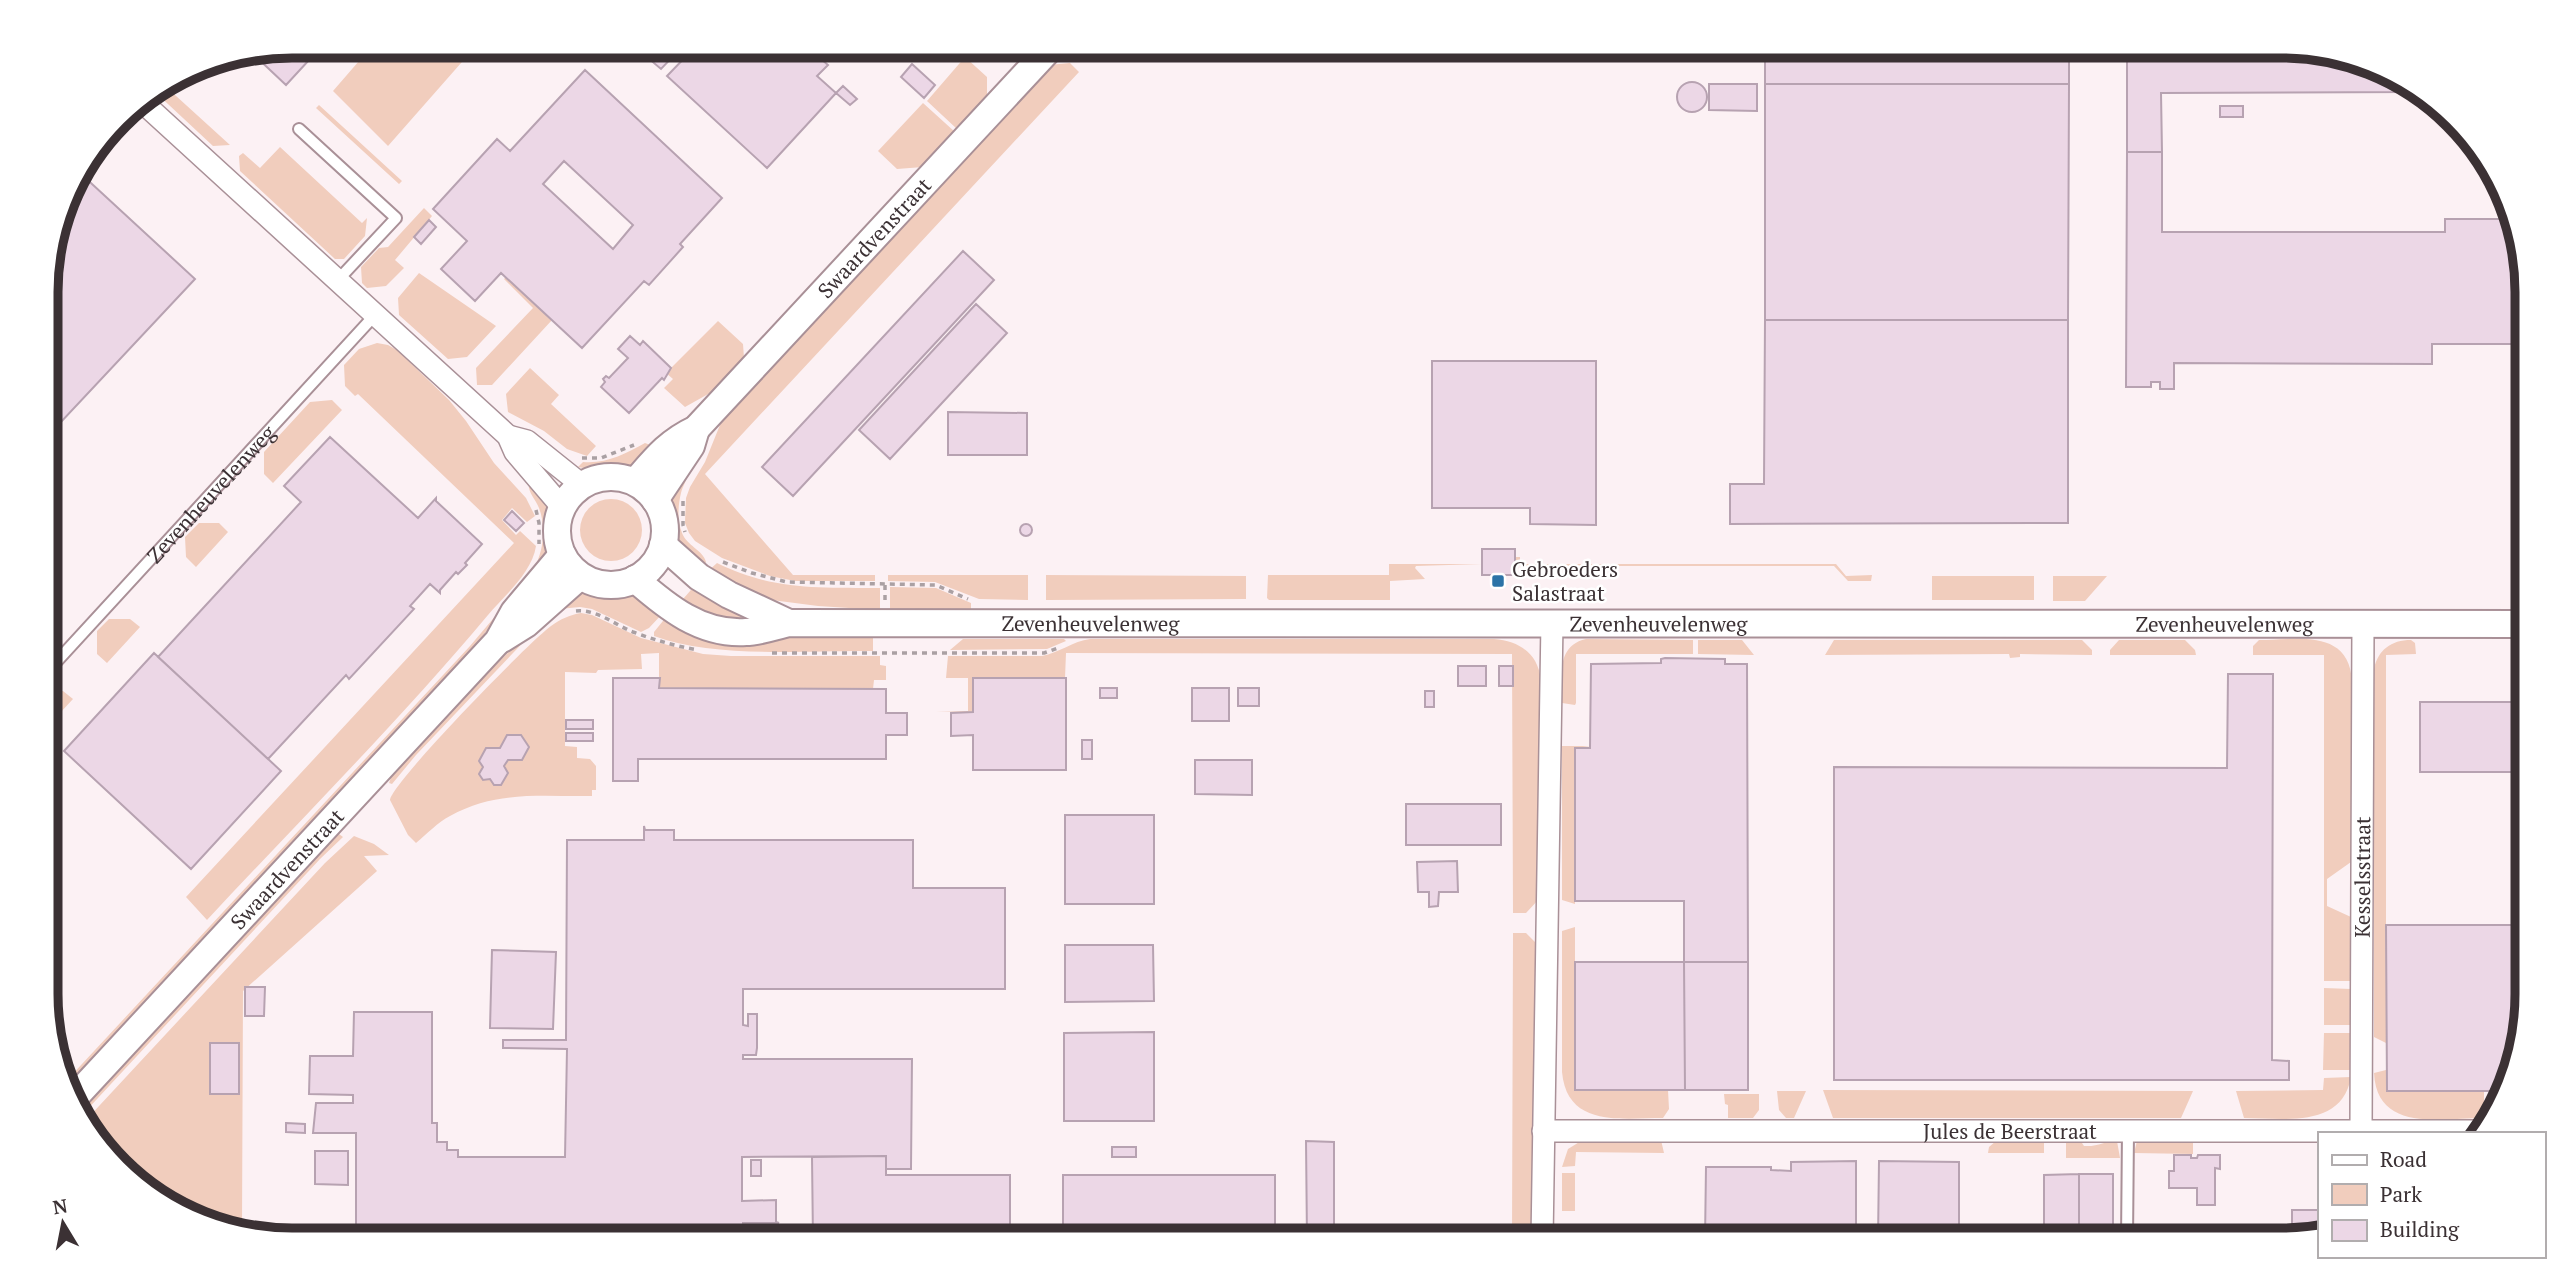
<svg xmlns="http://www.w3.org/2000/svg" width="2573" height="1286" font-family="'PT Serif',serif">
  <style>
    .green { fill: #f1cdbd }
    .building { fill: #ecd7e6; stroke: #b7a2b1; stroke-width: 2; fill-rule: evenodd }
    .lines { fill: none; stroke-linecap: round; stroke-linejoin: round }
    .service-casing { stroke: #a99097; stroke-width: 14 }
    .minor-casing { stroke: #a99097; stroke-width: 24 }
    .tertiary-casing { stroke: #a99097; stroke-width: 30 }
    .path { stroke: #aaa0a3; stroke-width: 3.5; stroke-dasharray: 5 5; stroke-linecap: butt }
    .service { stroke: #fff; stroke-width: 10 }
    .minor { stroke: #fff; stroke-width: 21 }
    .tertiary { stroke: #fff; stroke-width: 26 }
    .poi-dot { fill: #2c73a7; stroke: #fff; stroke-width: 2.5 }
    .labels { text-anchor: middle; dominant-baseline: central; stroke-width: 5; stroke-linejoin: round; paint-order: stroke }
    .street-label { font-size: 21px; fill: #3b3134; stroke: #fff }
    .poi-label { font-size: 21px; fill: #3b3134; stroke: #fff; text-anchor: start }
    .rim { fill: none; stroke: #3b3134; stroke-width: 9 }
  </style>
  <rect width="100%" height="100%" fill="#fcf1f4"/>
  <path class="green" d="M372 46H476L388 146 333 91Z
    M965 57 987 77V98L957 129 927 101Z
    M1070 63 1079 72 705 474 793 575H875V581H795L770 576 722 558 695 541 689 533 685 523 686 498 690 487 705 462 722 420 1048 65Z
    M164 85 230 145 213 146 154 91Z
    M923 103 955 132 923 167 897 169 878 151Z
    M319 105 402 181 399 184 316 108Z
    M280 147 362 223 367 218 365 236 344 259H335L240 171 239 156 243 153 260 168Z
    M424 208 432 216 395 260 404 268 386 286 367 288 362 283 361 267 379 248 388 247Z
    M419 273 496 326 467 357 448 359 399 315 398 298Z
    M506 277 552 320 492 385H477L476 368 533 308 504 279Z
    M718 321 743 344 744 358 710 393 685 407 664 388 673 379 666 373Z
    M377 343 388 345 397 350 449 400 466 421 494 463 526 498 535 516 527 522 512 508 502 520 516 535 520 531 536 546C532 573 504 596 488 615 400 720 300 820 207 920L186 897 514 543 358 394 355 396 345 386 344 365 359 349Z
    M530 368 559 395 551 404 596 446 587 456 567 449 544 431 508 412 506 394Z
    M332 400 342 410 273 483 264 474V452L310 402Z
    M645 443 656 447C649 453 642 462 634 465 622 472 591 470 578 467L583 462C606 464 625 454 645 443Z
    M687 472C688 480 683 485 681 493 678 505 677 521 682 533 687 546 703 550 706 562L702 570 676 542 674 536 670 498Z
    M529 482C553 505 552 519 549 552L534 568C544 551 546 526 539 508 535 498 527 492 529 482Z
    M580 530a31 31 0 1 1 62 0a31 31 0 1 1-62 0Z
    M199 523H219L228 532 196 567 186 557 185 537Z
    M1515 557H1520V564H1836L1846 576 1872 575 1871 581H1848L1834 566H1515Z
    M717 563C774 591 819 587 880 588V610L818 606 757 598 706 573Z
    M1389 564H1482L1416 566 1415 568 1425 579 1390 581V600H1269L1267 598 1268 575H1389Z
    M888 575H1028V600L979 599 935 582 888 581Z
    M1046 575 1246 576V599L1046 600Z
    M1932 576H2034V600H1932Z
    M2053 576H2107L2085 601H2053Z
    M697 583 750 618 744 624 677 606Z
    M520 587 466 658 71 1084 69 1078 470 646Z
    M890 587 936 588 971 603V610H890Z
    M584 590 630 594 663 613 649 628 641 632 592 609 580 607 559 609Z
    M581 613 592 615 641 638 703 654 731 656H880V665L886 666V680H874L873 689 659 688V653L641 654 642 669 598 670 596 673 565 672V746L577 747V758L590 759 596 766V790H592V796C540 797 497 790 450 816 438 822 427 834 416 843L408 835 390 800C393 781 529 642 551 626 561 619 569 615 581 613Z
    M667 616 766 638 873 636V651C808 650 715 659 654 636V632Z
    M130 619 140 627 107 663 97 654V631L109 619Z
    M533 632 416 755 392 784 389 783 393 772 475 685 525 636Z
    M963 639H1064L1066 641 1047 649 950 650Z
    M1090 639H1494C1520 641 1538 654 1541 680L1540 898 1526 913H1513L1512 654 1066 653 1065 678H973V712H936L968 711V678H946L948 656H1042C1059 653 1073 641 1090 639Z
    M1586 639 1693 640V654H1576V703L1575 705 1562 703C1562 679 1555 646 1586 639Z
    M1698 640H1742L1754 655 1698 654Z
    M1834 640H2082L2092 650V655L2020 654V657L2010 658 2009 654 1825 655Z
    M2119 640H2185L2195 650 2196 655H2110V650Z
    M2259 640C2296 640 2349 628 2352 681L2351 862 2327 879V906L2351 917 2352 981H2324V655H2253V646Z
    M2411 640 2415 643 2416 654 2386 655V1043L2374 1037V669C2378 650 2391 640 2411 640Z
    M47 691H63L73 699 47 727Z
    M1562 746H1591L1575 748V904L1562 900Z
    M339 834 343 837 320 859 84 1113 81 1108 331 839Z
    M354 836 374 844 389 855 364 856 377 871 243 991 242 1229 183 1215 96 1144 86 1120 325 863Z
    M1575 927V1090H1668L1669 1109 1663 1118C1622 1118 1567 1128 1562 1072V931Z
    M1513 933H1526L1540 947V1240H1512Z
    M2324 988 2351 989 2352 1025H2324Z
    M2324 1033H2351V1070H2323Z
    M2386 1070 2387 1091H2484V1118C2441 1118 2377 1133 2374 1073Z
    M2351 1077C2342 1129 2283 1118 2244 1118L2236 1091 2323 1090 2324 1078Z
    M1823 1090 2193 1091 2181 1118H1833Z
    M1777 1091H1806L1794 1118H1786L1779 1110Z
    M1724 1094H1759V1110L1753 1118H1728V1105L1725 1104Z
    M1661 1140 1664 1153 1576 1152 1575 1166 1562 1167 1568 1149 1581 1141Z
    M2044 1140V1153H1988L1989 1147 1996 1141Z
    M2066 1140H2080L2084 1146C2098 1147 2105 1141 2117 1141L2120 1158H2066Z
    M2137 1141H2193V1154L2134 1153Z
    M1562 1173H1575V1211H1562Z"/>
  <path class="building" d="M292 46H322L286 85 252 53Z
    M634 46H683L661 69Z
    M696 46H806L828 65 817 76 836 93 767 168 667 76Z
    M1765 46H2069V84H1765Z
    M2127 46H2281L2390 71 2415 92 2161 93 2162 152H2127Z
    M912 64 935 85 924 98 901 77Z
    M585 70 722 198 680 244 683 247 649 285 644 281 582 348 501 273 475 301 441 269 467 241 433 209 497 139 510 151ZM564 161 633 225 613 249 543 184Z
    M1677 97a15 15 0 1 1 30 0a15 15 0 1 1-30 0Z
    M1709 84H1757V111L1709 110Z
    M1765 84H2069L2068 320H1765Z
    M843 86 857 99 850 105 836 93Z
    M2220 106H2243V117H2220Z
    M2127 152H2162V232H2445V219H2508L2525 260V344H2432V364L2174 363V389H2160V382H2151V387H2126Z
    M79 172 195 279 46 438V275L71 183Z
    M429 220 436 227 421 244 414 237Z
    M963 251 994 280 793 496 762 467Z
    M976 304 1007 333 890 459 859 430Z
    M1765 320H2068V523L1730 524V484H1764Z
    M630 336 640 345 643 341 671 368 664 380 662 378 629 413 601 387 605 382 603 379 606 376 609 378 628 358 618 349Z
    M1432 361H1596V525L1530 524V508H1432Z
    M948 412 1027 413V455H948Z
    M330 437 418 518 436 498V501L482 544 465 563 467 565 458 574 456 572 440 590V593L430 584 410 606 414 609 349 679 346 675 268 759 158 657 301 502 284 486Z
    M512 511 524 523 516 531 504 520Z
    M1020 530a6 6 0 1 1 12 0a6 6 0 1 1-12 0Z
    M1482 549H1515V575H1482Z
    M154 653 281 771 191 869 64 751Z
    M1665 658 1725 659V664H1747L1748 962H1684V901H1575V748H1590L1591 664 1661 663V659Z
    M1458 666H1486V686H1458Z
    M1499 666H1513V686H1499Z
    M2228 674H2273L2272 1060 2289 1061V1080H1834V767L2227 768Z
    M613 678H660L659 688 886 689V713H907V735H886V759H638V781H613Z
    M973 678H1066V770H973V735L951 736V713L973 712Z
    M1100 688H1117V698H1100Z
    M1192 688H1229V721H1192Z
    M1238 688H1259V706H1238Z
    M1425 691H1434V707H1425Z
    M2420 702H2527V772H2420Z
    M566 720H593V729H566Z
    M566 733H593V741H566Z
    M507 735H521L529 747 522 760H508L504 766 508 773 501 785H494L490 779 483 780 479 774 483 767 479 761 486 748H500Z
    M1082 740H1092V759H1082Z
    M1195 760H1252V795L1195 794Z
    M1406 804H1501V845H1406Z
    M1065 815H1154V904H1065Z
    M644 826 645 830H674V840H913V888H1005V989H743V1025L748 1026V1014H757V1048L756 1055H743V1059H912L911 1169H886V1156L742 1157V1201L776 1200V1222L779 1223H743V1235H750V1240H381V1234H356V1133H313L316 1103H353V1095L309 1094 310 1056H353L354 1012H432V1123H437V1142H447V1150H458V1157H565L567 1049 503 1048V1040H566L567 840H644Z
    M1457 861 1458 892H1439L1438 906 1429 907V892H1418L1417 862Z
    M2386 925H2527V995L2505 1091H2387Z
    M1065 945H1153L1154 1001 1065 1002Z
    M492 950 556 952 553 1029 490 1028Z
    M1575 962H1684L1685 1090H1575Z
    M1684 962H1748V1090H1685Z
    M245 987H265L264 1016H245Z
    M1154 1032V1121H1064V1033Z
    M210 1043H239V1094H210Z
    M286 1123 305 1124V1133L286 1132Z
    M1306 1141 1334 1142V1240H1307Z
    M1112 1147H1136V1157H1112Z
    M315 1151H348V1185L315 1184Z
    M2174 1155H2191V1158H2197L2198 1155H2220V1169L2215 1168V1205H2197V1188H2169V1171H2174Z
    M886 1156V1175H1010V1233H886V1240H813L812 1157Z
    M751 1160H761V1176H751Z
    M1856 1161V1240H1705L1706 1167H1771V1170L1791 1171V1162Z
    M1879 1161 1959 1162V1240H1878Z
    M2079 1174H2113V1229H2079Z
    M2079 1174V1229H2044V1175Z
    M1063 1175H1275V1240H1177V1236H1063Z
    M2292 1210H2319V1232L2292 1240Z
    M2044 1229H2113V1240H2044Z
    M315 1232 355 1233V1240H315Z
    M1959 1234H2033V1240H1959Z"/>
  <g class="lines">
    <defs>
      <g id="service">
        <path d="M299 129 396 218 337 281"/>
        <path id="s1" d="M47 672 374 316"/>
        <path d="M2127 1240 2128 1131"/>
      </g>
      <g id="minor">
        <path d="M140 100 508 436 515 452 562 507"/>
        <path d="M508 436 527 441 582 485"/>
        <path id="s2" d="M1543 1131H2477"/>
        <path id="s3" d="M2361 1131 2363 624"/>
        <path d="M1542 1240 1552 622"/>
      </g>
      <g id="tertiary">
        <circle cx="611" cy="531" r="54"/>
        <path id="s4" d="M635 482C655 459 668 442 696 429L1052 46"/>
        <path d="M655 500 691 446 696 429"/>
        <path d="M663 545 699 577 729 595 789 623"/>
        <path id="s5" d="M635 579C667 607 701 635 746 632 760 632 775 626 789 623L2526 624"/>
        <path d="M502 639 526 624 580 576"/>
        <path id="s6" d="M76 1096 498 641 514 612 562 555"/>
      </g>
    </defs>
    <use href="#service" class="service-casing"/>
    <use href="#minor" class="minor-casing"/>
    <use href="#tertiary" class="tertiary-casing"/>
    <path class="path" d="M582 458H601L634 445
      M683 501V525L685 532
      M536 510 539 523V544
      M723 562 752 573 787 582 936 585 968 599
      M885 600V584
      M576 611C597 609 615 625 633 632 655 640 675 646 698 650
      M772 653H1044L1061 647"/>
    <use href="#service" class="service"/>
    <use href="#minor" class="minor"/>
    <use href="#tertiary" class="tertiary"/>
  </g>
  <rect class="poi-dot" x="1491" y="574" width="14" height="14" rx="3.5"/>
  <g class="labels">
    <g class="street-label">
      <text stroke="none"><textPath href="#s4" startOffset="343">Swaardvenstraat</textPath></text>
      <text stroke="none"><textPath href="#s1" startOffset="242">Zevenheuvelenweg</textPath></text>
      <text stroke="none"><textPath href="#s5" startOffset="472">Zevenheuvelenweg</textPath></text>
      <text stroke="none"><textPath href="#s5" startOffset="1040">Zevenheuvelenweg</textPath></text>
      <text stroke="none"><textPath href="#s5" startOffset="1606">Zevenheuvelenweg</textPath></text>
      <text stroke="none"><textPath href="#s6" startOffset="310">Swaardvenstraat</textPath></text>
      <text stroke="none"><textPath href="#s3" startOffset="254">Kesselsstraat</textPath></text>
      <text stroke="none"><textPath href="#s2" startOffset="467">Jules de Beerstraat</textPath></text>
    </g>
    <g class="poi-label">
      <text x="1512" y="569">Gebroeders<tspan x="1512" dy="24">Salastraat</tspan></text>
    </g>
  </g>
  <path d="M0 0H2573V1286H0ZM292 58H2281A234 234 0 0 1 2515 292V994A234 234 0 0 1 2281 1228H292A234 234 0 0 1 58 994V292A234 234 0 0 1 292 58Z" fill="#fff" fill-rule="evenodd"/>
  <path class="rim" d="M292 58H2281A234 234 0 0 1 2515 292V994A234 234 0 0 1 2281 1228H292A234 234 0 0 1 58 994V292A234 234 0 0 1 292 58Z"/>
  <rect x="2318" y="1132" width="228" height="126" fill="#ffffff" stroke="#b1adae" stroke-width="2"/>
  <rect x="2332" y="1155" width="35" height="10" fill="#ffffff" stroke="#b1adae" stroke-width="2"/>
  <text x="2380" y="1167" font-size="21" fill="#3b3134">Road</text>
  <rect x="2332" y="1184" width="35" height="21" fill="#f1cdbd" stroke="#b1adae" stroke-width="2"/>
  <text x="2380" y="1202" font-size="21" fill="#3b3134">Park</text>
  <rect x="2332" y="1220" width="35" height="21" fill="#ecd7e6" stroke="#b1adae" stroke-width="2"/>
  <text x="2380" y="1237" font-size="21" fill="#3b3134">Building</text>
  <g transform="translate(63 1223) rotate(350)" stroke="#ffffff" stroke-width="5" paint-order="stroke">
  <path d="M0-5L12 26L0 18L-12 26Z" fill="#3b3134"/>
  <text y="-10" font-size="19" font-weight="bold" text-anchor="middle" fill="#3b3134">N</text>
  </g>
</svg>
